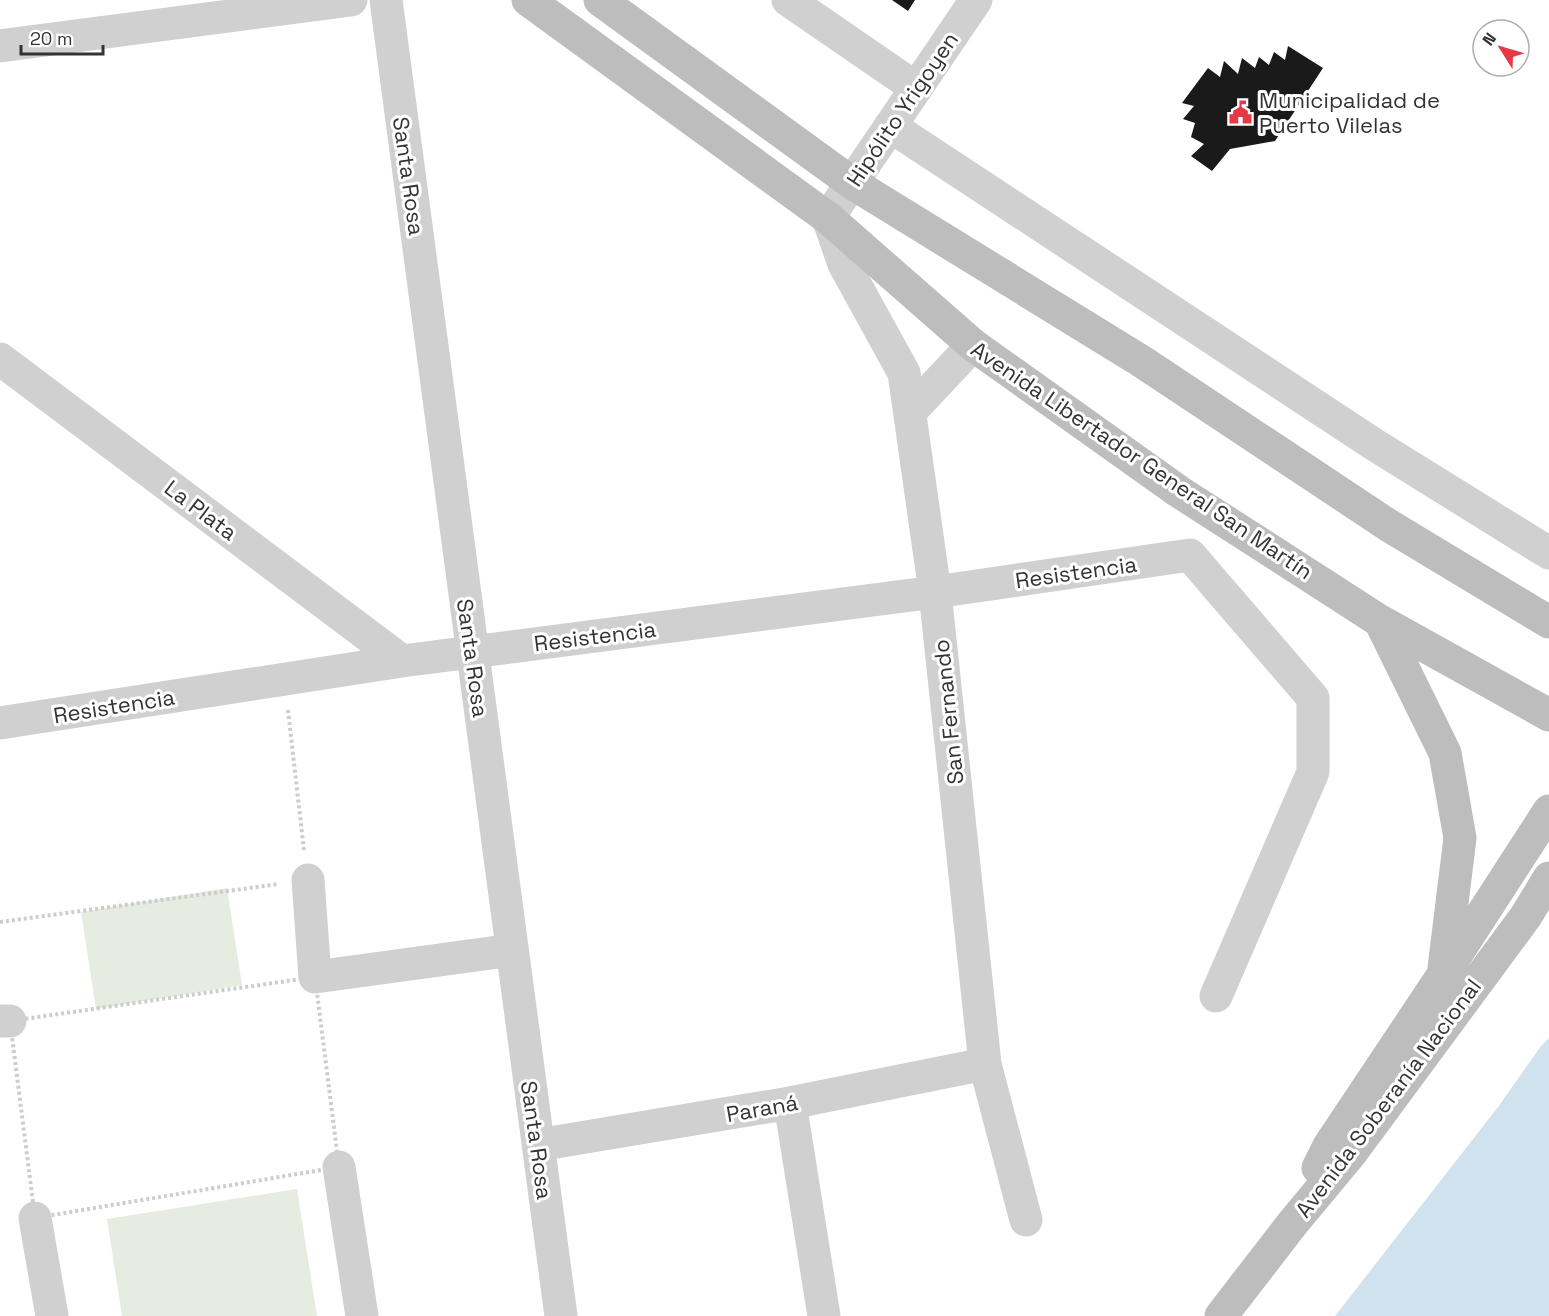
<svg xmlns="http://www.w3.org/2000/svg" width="1549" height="1316" font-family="'Space Grotesk',sans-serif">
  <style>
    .green { fill: #e6ecdf }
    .water { fill: #cfe2ee }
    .building { fill: #1a1a1a }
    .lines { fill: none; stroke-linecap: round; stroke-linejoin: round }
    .path { stroke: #cdcdcd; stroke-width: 4; stroke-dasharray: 3 3; stroke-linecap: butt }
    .street { stroke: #d0d0d0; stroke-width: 33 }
    .secondary { stroke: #bdbdbd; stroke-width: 33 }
    .labels { text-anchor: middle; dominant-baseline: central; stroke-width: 6; stroke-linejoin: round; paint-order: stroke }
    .poi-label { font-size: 22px; fill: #333; stroke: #fff; text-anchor: start }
    .street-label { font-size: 22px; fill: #333; stroke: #fff }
  </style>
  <rect width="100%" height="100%" fill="#fff"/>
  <path class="green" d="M227 888 242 985 96 1009 81 912Z
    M297 1189 317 1316H122L107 1219Z"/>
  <path class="water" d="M1549 1038V1316H1335L1498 1107 1541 1046Z"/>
  <path class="building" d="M892 0H915L908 11Z
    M1288 46 1323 68 1275 141 1230 149 1212 171 1191 156 1204 144 1191 137 1195 123 1183 119 1194 106 1182 103 1208 68 1220 77 1224 61 1238 74 1242 58 1255 68 1259 57 1269 65 1274 52 1285 60Z"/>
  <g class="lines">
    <path class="path" d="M288 710 304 851
      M0 922 279 884
      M315 977 339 1167 35 1218 10 1021Z"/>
    <path class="street" d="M386 0 561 1316
      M788 0 916 88
      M976 0 828 218 844 264 904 373 935 592 985 1064 1026 1220
      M0 46 351 0
      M890 126 1375 445 1549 553
      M0 359 402 661
      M911 411 973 345
      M0 723 402 661 935 592 1190 555 1313 698V772L1216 996
      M308 880 315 977 512 950
      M0 1021H10
      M790 1103 824 1316
      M538 1145 790 1103 985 1064
      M339 1167 362 1316
      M35 1218 52 1316"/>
    <path class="secondary" d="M528 0 828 218 973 345 1178 491 1380 621 1549 715
      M600 0 852 183 1141 361 1388 525 1549 622
      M1380 621 1445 753 1460 838 1444 968
      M1318 1168 1329 1146 1443 975 1549 811
      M1221 1316 1292 1224 1351 1153 1526 916 1549 878"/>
  </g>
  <defs>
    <symbol id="civic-bare" viewBox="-9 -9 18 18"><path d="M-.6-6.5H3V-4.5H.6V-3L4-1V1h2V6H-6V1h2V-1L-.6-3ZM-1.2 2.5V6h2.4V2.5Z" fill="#e63946" stroke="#fff" stroke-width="2.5" paint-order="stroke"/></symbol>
  </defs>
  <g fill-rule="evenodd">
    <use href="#civic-bare" x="1224" y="96" width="33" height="33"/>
  </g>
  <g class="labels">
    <g class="poi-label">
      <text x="1259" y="100">Municipalidad de<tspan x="1259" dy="25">Puerto Vilelas</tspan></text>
    </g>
    <g class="street-label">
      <text transform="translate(902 109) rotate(-56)">Hipólito Yrigoyen</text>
      <text transform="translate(409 176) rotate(82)">Santa Rosa</text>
      <text transform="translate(1142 460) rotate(34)">Avenida Libertador General San Martín</text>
      <text transform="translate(201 510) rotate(37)">La Plata</text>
      <text transform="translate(1076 572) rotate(-8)">Resistencia</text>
      <text transform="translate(595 636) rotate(-7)">Resistencia</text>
      <text transform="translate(473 658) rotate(82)">Santa Rosa</text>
      <text transform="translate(114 706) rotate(-9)">Resistencia</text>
      <text transform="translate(948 712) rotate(-96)">San Fernando</text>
      <text transform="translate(1388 1098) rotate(-53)">Avenida Soberanía Nacional</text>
      <text transform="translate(762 1108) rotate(-10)">Paraná</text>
      <text transform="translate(537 1140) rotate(82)">Santa Rosa</text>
    </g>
  </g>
  <g transform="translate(1501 48) rotate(307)"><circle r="28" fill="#ffffff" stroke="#adadad" stroke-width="1.5"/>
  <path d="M0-4.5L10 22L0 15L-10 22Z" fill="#e63946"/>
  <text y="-9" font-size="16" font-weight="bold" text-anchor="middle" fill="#333333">N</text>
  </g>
  <path d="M21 45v9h82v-9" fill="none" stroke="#333333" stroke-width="3"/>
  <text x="30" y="45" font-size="18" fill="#333333" stroke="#ffffff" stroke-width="4.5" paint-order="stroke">20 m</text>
</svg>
